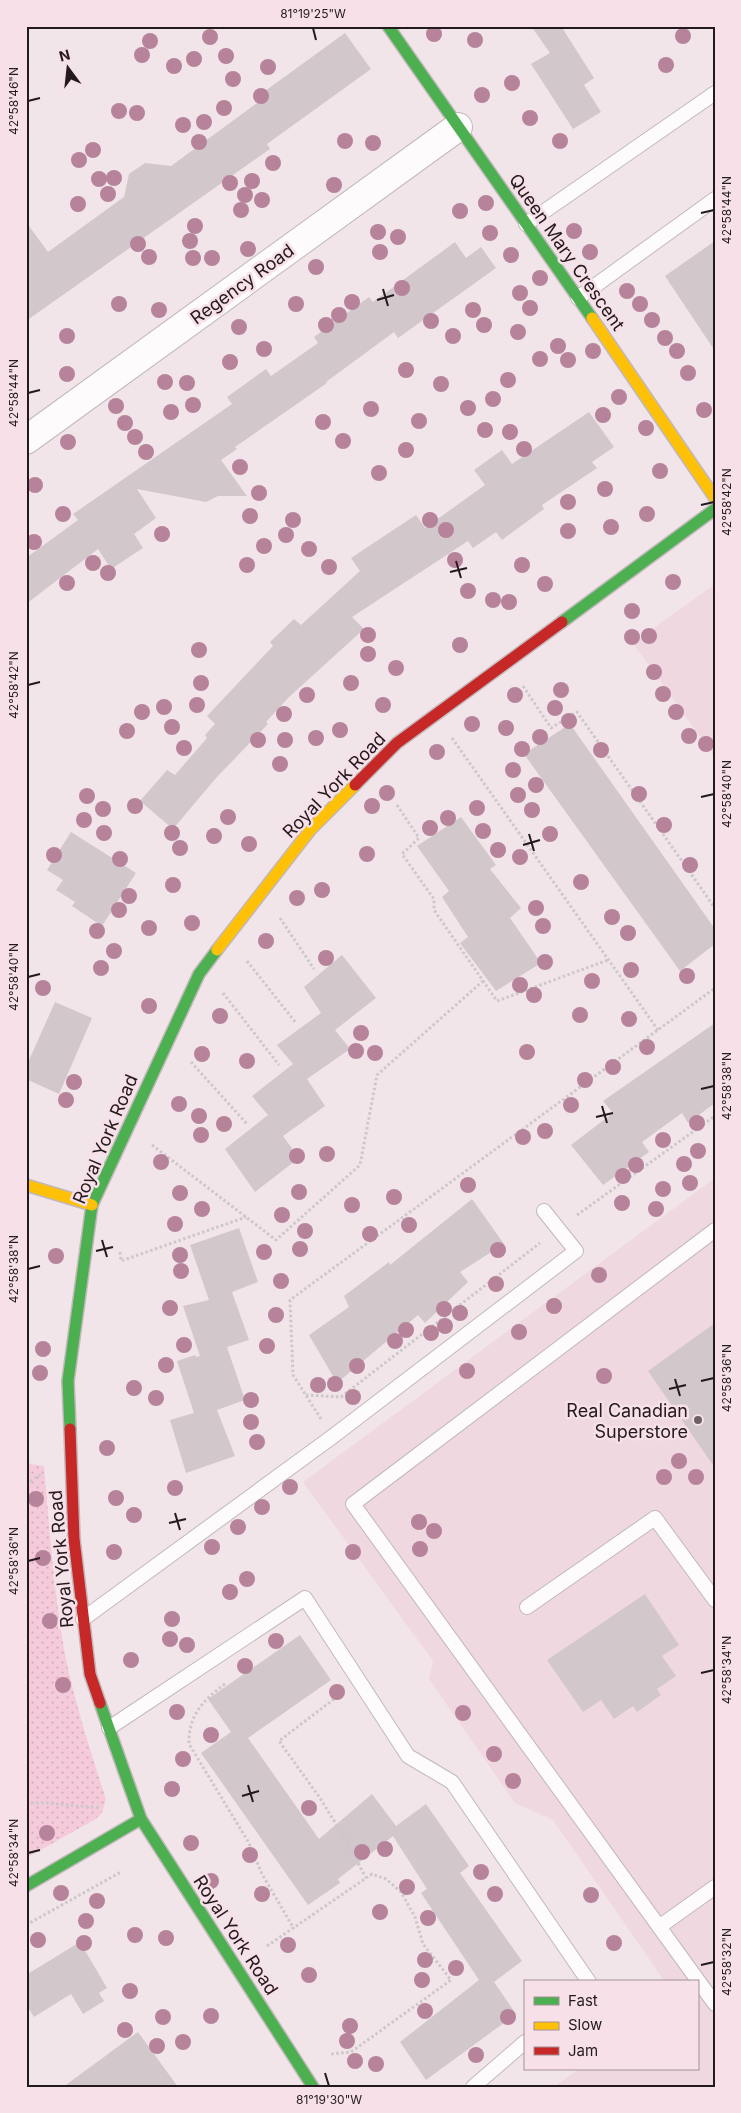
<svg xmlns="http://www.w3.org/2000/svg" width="741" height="2113" font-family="Inter,sans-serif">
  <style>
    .built { fill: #efd8e0 }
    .park { fill: url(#park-dots) }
    .building { fill: #d2c7cb }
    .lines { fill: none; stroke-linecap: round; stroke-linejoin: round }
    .lane-casing { stroke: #c2b8bb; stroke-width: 16 }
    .street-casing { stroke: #c2b8bb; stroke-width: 30 }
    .fast-casing { stroke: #c2b8bb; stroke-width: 14 }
    .slow-casing { stroke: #c2b8bb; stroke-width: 14 }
    .jam-casing { stroke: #c2b8bb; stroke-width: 14 }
    .path { stroke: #ccc8ca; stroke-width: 3; stroke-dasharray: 2.5 2.5; stroke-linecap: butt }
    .lane { stroke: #fdfbfc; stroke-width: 14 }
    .street { stroke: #fdfbfc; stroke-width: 28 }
    .fast { stroke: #4caf50; stroke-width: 11 }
    .slow { stroke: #ffc107; stroke-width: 11 }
    .jam { stroke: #c62828; stroke-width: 11 }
    .tree { fill: #b6839a }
    .ticks { fill: none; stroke: #221a1d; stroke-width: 2 }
    .poi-dot { fill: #6b6164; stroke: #f7e0e8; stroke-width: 2 }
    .labels { text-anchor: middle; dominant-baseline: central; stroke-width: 5; stroke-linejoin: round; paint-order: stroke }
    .street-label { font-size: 18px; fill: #221a1d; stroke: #f7e0e8 }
    .poi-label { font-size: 18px; fill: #221a1d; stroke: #f7e0e8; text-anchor: end }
    .neatline { fill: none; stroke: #221a1d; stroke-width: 2 }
    .ticks-label { font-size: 12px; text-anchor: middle; fill: #221a1d }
  </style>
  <defs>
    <pattern id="park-dots" width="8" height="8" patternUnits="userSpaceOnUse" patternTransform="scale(1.25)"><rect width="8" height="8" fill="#f5cbdb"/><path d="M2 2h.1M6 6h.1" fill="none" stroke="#d2aebc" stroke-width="1.8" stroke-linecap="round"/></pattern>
  </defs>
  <rect width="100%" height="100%" fill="#f2e5e9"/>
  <path class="built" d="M715 584V758L633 643Z
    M715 1178V2087H554L579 2069H697V1982H665L553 1820 515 1803 429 1679 433 1661 303 1482Z"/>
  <path class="park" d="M26 1461 31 1464 44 1466C49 1523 53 1580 62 1637 71 1692 89 1746 106 1799L102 1813 96 1819 26 1858Z"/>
  <path class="building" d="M531 26H561L594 78 584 85 601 112 573 129 531 64 550 53Z
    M345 33 371 69 267 144 270 149 26 321V222L48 252 124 197 129 174 145 163 171 166 268 95 265 91Z
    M715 241V351L665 276Z
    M455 242 466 258 481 247 496 268 398 338 394 332 326 382 327 383 235 447 237 449 221 460 247 496H218L206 502 137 489 156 518 134 534 143 548 111 569 98 549 26 604V558L78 520 73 514 232 404 227 397 266 369 271 376 318 343 314 337 369 297 373 302Z
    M589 412 614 447 592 462 597 468 542 505 544 509 502 540 496 532 473 548 468 541 352 617 364 629 289 697 266 722 268 724 216 778 173 829 140 801 167 770 175 775 207 738 205 735 215 724 207 716 273 646 270 642 294 619 301 625 360 571 351 558 416 515 425 528 485 485 474 470 502 450 512 464Z
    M570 724 715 929V944L680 971 524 754Z
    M461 817 496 865 490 869 521 908 510 918 541 963 496 991 460 943 468 937 442 897 449 891 417 846Z
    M71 832 136 873 102 926 72 906 75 902 56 890 63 880 47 870Z
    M342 955 376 998 335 1030 350 1049 307 1079 325 1106 283 1136 299 1158 255 1192 225 1149 268 1115 252 1096 293 1064 277 1045 321 1013 304 987Z
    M55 1002 92 1018 59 1094 26 1079V1067Z
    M715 1023V1103L688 1123 682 1113 642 1142 649 1152 603 1185 571 1145 613 1113 603 1101Z
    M472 1199 504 1244 460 1272 468 1282 425 1323 418 1315 337 1383 309 1335 349 1307 344 1296 389 1262 390 1265Z
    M239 1228 258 1282 232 1292 249 1340 227 1347 245 1400 217 1410 235 1456 186 1473 170 1420 194 1413 177 1361 195 1355 196 1357 200 1356 183 1306 209 1300 190 1245Z
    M715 1323V1468L648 1371Z
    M645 1594 679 1645 662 1656 676 1676 657 1689 661 1695 637 1712 633 1706 614 1719 601 1700 583 1712 547 1660Z
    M300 1635 331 1680 248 1738 319 1839 372 1794 396 1826 426 1804 469 1866 460 1873 522 1961 494 1982 516 2014 426 2080 400 2042 479 1980 421 1893 427 1889 393 1836 338 1879 340 1883 308 1905 201 1753 231 1732 208 1699Z
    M80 1942 107 1988 99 1993 104 2001 83 2014 71 1994 34 2017 26 2004V1975Z
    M138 2032 178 2087H63Z"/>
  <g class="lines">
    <defs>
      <path id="lane" d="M526 224 715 93
        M578 298 715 199
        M715 1230 353 1504 715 2004
        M527 1607 655 1518 715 1600
        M83 1619 332 1437 576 1251 544 1211
        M109 1728 305 1598 408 1756 452 1782 589 1982
        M659 1927 715 1887
        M473 2087 525 2042"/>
      <path id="street" d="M26 440 458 127"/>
      <path id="fast" d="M388 26 592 318
        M562 622 715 509
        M70 1429 68 1381 92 1205 199 974 217 950
        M100 1703 141 1819 313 2087
        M26 1886 141 1819"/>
      <path id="slow" d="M592 318 715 498
        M217 950 311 829 355 785
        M26 1185 92 1205"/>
      <path id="jam" d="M355 785 397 743 562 622
        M70 1429 74 1539 90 1674 100 1703"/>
    </defs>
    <use href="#lane" class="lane-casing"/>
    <use href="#street" class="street-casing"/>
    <use href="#fast" class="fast-casing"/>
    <use href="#slow" class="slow-casing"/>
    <use href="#jam" class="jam-casing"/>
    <path class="path" d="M523 686 551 728 577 712 715 908
      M452 738 658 1030
      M397 805 419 838 402 854 434 899V910L497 1001 608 960
      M280 918 314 969
      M247 961 296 1023
      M223 993 279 1065
      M191 1062 247 1124
      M152 1145 276 1240 360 1165 377 1075 483 981
      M577 1215 715 1116
      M120 1252 121 1261 246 1217
      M306 1395 341 1397 540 1243
      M321 1419 293 1375 290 1300 715 988
      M26 1484 43 1473
      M225 1684C203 1700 188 1716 189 1744L249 1843 262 1874 294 1929
      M342 1693 279 1741 320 1798 344 1837 366 1878
      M26 1803H49L100 1808
      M26 1925 121 1872
      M267 1946 372 1874 386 1879 401 1892 415 1917 423 1944 451 1980 351 2052 331 2054"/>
    <use href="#lane" class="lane"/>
    <use href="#street" class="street"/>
    <use href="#fast" class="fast"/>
    <use href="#slow" class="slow"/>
    <use href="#jam" class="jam"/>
  </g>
  <g class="tree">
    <circle cx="434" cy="34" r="8"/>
    <circle cx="683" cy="36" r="8"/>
    <circle cx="210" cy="37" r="8"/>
    <circle cx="475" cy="40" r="8"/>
    <circle cx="150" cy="41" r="8"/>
    <circle cx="142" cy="55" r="8"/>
    <circle cx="226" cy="56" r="8"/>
    <circle cx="194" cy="59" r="8"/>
    <circle cx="666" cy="65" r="8"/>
    <circle cx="174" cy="66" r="8"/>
    <circle cx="268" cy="67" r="8"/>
    <circle cx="233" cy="79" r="8"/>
    <circle cx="512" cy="83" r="8"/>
    <circle cx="482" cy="95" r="8"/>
    <circle cx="261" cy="96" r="8"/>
    <circle cx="224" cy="108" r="8"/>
    <circle cx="119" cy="111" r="8"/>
    <circle cx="137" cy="113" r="8"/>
    <circle cx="530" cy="118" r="8"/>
    <circle cx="204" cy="122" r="8"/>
    <circle cx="183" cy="125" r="8"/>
    <circle cx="345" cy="141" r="8"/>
    <circle cx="560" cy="141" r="8"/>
    <circle cx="199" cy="142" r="8"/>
    <circle cx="373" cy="143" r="8"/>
    <circle cx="93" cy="150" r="8"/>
    <circle cx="79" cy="160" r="8"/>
    <circle cx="273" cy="163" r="8"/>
    <circle cx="114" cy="178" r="8"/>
    <circle cx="99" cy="179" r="8"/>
    <circle cx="252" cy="181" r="8"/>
    <circle cx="230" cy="183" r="8"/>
    <circle cx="334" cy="185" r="8"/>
    <circle cx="108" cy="194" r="8"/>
    <circle cx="245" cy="195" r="8"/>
    <circle cx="262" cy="200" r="8"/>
    <circle cx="486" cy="203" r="8"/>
    <circle cx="78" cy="204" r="8"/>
    <circle cx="241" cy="210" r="8"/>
    <circle cx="460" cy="211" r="8"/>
    <circle cx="195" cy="226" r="8"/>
    <circle cx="574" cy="231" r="8"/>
    <circle cx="378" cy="232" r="8"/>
    <circle cx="490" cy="233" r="8"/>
    <circle cx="398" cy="237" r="8"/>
    <circle cx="190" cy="241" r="8"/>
    <circle cx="138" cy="244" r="8"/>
    <circle cx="248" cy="249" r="8"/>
    <circle cx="380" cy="252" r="8"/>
    <circle cx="590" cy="252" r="8"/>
    <circle cx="511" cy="255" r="8"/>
    <circle cx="149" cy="257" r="8"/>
    <circle cx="193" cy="258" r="8"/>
    <circle cx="212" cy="258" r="8"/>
    <circle cx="316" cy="267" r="8"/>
    <circle cx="540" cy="278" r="8"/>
    <circle cx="402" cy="288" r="8"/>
    <circle cx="627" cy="291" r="8"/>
    <circle cx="520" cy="293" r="8"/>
    <circle cx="352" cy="302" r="8"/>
    <circle cx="119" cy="304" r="8"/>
    <circle cx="296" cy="304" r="8"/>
    <circle cx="640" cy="304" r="8"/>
    <circle cx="530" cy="308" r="8"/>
    <circle cx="159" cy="310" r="8"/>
    <circle cx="473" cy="310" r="8"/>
    <circle cx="339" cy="315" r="8"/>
    <circle cx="652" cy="320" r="8"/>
    <circle cx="431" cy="321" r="8"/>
    <circle cx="326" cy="325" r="8"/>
    <circle cx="484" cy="325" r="8"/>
    <circle cx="239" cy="327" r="8"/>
    <circle cx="518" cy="332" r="8"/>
    <circle cx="67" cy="336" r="8"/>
    <circle cx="453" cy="336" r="8"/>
    <circle cx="665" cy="338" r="8"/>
    <circle cx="558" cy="346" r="8"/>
    <circle cx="264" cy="349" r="8"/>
    <circle cx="593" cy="351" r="8"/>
    <circle cx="677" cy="351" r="8"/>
    <circle cx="540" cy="359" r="8"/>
    <circle cx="568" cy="360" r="8"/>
    <circle cx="230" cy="362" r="8"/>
    <circle cx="406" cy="370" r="8"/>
    <circle cx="688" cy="373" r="8"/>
    <circle cx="67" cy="374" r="8"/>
    <circle cx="508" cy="380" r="8"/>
    <circle cx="165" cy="382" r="8"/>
    <circle cx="187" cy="383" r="8"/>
    <circle cx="441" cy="384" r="8"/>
    <circle cx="619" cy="397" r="8"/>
    <circle cx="493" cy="399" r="8"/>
    <circle cx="193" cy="405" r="8"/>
    <circle cx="116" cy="406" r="8"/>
    <circle cx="468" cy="408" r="8"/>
    <circle cx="371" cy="409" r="8"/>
    <circle cx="704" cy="410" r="8"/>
    <circle cx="171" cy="412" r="8"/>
    <circle cx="603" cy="415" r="8"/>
    <circle cx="419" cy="421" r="8"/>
    <circle cx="323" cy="422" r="8"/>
    <circle cx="125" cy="423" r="8"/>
    <circle cx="646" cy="428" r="8"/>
    <circle cx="485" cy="430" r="8"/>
    <circle cx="510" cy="432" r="8"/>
    <circle cx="135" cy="437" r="8"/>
    <circle cx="343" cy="441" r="8"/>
    <circle cx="68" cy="442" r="8"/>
    <circle cx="524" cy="449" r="8"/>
    <circle cx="406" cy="450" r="8"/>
    <circle cx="146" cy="452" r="8"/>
    <circle cx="240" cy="467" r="8"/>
    <circle cx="660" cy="471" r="8"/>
    <circle cx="379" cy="473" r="8"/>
    <circle cx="35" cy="485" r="8"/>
    <circle cx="605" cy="489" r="8"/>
    <circle cx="259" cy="493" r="8"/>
    <circle cx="568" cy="502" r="8"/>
    <circle cx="63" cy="514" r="8"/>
    <circle cx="647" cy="514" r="8"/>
    <circle cx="250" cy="516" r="8"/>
    <circle cx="293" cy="520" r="8"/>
    <circle cx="430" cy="520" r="8"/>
    <circle cx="611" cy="527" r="8"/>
    <circle cx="446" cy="530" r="8"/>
    <circle cx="568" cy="531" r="8"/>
    <circle cx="162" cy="534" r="8"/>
    <circle cx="286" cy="535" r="8"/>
    <circle cx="34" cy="542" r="8"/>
    <circle cx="264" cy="546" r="8"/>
    <circle cx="309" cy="549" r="8"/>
    <circle cx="455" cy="560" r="8"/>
    <circle cx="93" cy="563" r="8"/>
    <circle cx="247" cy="565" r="8"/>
    <circle cx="522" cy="565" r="8"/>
    <circle cx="329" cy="567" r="8"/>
    <circle cx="108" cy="573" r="8"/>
    <circle cx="673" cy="582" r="8"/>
    <circle cx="67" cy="583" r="8"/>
    <circle cx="545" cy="584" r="8"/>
    <circle cx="468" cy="591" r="8"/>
    <circle cx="493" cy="600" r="8"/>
    <circle cx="509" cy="602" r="8"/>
    <circle cx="632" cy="611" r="8"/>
    <circle cx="368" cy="635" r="8"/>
    <circle cx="649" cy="636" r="8"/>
    <circle cx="632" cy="637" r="8"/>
    <circle cx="460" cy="645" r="8"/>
    <circle cx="199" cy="650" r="8"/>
    <circle cx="368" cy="654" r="8"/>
    <circle cx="396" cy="668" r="8"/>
    <circle cx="654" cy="672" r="8"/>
    <circle cx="201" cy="683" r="8"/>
    <circle cx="351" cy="683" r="8"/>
    <circle cx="561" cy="690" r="8"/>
    <circle cx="663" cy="694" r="8"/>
    <circle cx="307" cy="695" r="8"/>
    <circle cx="515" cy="695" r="8"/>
    <circle cx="197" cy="705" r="8"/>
    <circle cx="383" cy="705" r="8"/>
    <circle cx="164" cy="707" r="8"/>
    <circle cx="555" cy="708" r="8"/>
    <circle cx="142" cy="712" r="8"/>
    <circle cx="676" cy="712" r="8"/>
    <circle cx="284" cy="714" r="8"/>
    <circle cx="569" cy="721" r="8"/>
    <circle cx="472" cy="724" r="8"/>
    <circle cx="172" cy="727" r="8"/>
    <circle cx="506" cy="728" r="8"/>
    <circle cx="340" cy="730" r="8"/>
    <circle cx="127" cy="731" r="8"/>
    <circle cx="689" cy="736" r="8"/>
    <circle cx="540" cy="737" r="8"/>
    <circle cx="316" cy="738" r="8"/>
    <circle cx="258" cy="740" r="8"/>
    <circle cx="285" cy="740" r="8"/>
    <circle cx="706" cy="744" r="8"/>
    <circle cx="184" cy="748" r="8"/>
    <circle cx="522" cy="749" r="8"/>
    <circle cx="601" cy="750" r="8"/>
    <circle cx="437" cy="752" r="8"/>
    <circle cx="280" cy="764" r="8"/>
    <circle cx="513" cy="770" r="8"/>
    <circle cx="536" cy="785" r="8"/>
    <circle cx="387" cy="793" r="8"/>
    <circle cx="639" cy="794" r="8"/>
    <circle cx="518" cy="795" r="8"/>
    <circle cx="87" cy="796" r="8"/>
    <circle cx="135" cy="806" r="8"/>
    <circle cx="372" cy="806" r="8"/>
    <circle cx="477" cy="808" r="8"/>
    <circle cx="103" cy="809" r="8"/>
    <circle cx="532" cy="810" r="8"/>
    <circle cx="228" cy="817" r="8"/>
    <circle cx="448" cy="818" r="8"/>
    <circle cx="84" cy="820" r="8"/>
    <circle cx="664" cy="825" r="8"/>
    <circle cx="430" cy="828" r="8"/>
    <circle cx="483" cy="831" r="8"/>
    <circle cx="104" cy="833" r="8"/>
    <circle cx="172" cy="833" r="8"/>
    <circle cx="550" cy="834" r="8"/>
    <circle cx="214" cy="836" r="8"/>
    <circle cx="249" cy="844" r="8"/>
    <circle cx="180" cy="848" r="8"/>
    <circle cx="498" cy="850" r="8"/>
    <circle cx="367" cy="854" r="8"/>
    <circle cx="54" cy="855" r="8"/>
    <circle cx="520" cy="857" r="8"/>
    <circle cx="120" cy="859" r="8"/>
    <circle cx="690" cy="865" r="8"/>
    <circle cx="581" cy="882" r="8"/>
    <circle cx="173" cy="885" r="8"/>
    <circle cx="322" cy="890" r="8"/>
    <circle cx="129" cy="896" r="8"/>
    <circle cx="297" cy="898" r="8"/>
    <circle cx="536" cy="908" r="8"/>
    <circle cx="119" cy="910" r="8"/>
    <circle cx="612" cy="917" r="8"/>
    <circle cx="192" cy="923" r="8"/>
    <circle cx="543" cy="926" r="8"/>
    <circle cx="149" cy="928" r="8"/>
    <circle cx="97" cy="931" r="8"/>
    <circle cx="628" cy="933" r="8"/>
    <circle cx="266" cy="941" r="8"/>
    <circle cx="114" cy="951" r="8"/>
    <circle cx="326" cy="958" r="8"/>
    <circle cx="545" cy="962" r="8"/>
    <circle cx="101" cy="968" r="8"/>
    <circle cx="631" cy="970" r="8"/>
    <circle cx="687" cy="976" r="8"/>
    <circle cx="592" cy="981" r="8"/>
    <circle cx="520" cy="985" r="8"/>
    <circle cx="43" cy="988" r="8"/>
    <circle cx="534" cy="995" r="8"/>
    <circle cx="149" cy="1006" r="8"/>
    <circle cx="580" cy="1015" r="8"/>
    <circle cx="220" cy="1016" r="8"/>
    <circle cx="629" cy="1019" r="8"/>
    <circle cx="361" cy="1033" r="8"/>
    <circle cx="647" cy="1047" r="8"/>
    <circle cx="356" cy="1051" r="8"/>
    <circle cx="527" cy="1052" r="8"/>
    <circle cx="375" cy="1053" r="8"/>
    <circle cx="202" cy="1054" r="8"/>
    <circle cx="247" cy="1061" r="8"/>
    <circle cx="613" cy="1067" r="8"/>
    <circle cx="585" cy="1080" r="8"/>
    <circle cx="74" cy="1082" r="8"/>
    <circle cx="66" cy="1100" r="8"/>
    <circle cx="179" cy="1104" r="8"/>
    <circle cx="571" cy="1105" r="8"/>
    <circle cx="199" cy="1116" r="8"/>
    <circle cx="697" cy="1123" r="8"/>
    <circle cx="224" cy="1124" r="8"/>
    <circle cx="545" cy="1131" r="8"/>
    <circle cx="201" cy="1135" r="8"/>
    <circle cx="523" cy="1137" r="8"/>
    <circle cx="663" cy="1140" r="8"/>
    <circle cx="698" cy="1151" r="8"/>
    <circle cx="327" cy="1154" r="8"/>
    <circle cx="297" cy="1156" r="8"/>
    <circle cx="161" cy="1162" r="8"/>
    <circle cx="684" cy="1164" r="8"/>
    <circle cx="636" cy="1165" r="8"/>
    <circle cx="623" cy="1176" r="8"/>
    <circle cx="690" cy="1183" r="8"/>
    <circle cx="468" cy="1185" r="8"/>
    <circle cx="663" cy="1189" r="8"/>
    <circle cx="299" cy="1192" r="8"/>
    <circle cx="180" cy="1193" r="8"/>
    <circle cx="394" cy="1197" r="8"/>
    <circle cx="622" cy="1203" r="8"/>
    <circle cx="352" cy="1205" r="8"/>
    <circle cx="202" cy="1209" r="8"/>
    <circle cx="656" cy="1209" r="8"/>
    <circle cx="282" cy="1215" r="8"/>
    <circle cx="175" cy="1224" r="8"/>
    <circle cx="409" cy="1225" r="8"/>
    <circle cx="305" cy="1231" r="8"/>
    <circle cx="370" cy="1234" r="8"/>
    <circle cx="300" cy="1249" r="8"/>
    <circle cx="498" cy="1250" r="8"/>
    <circle cx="264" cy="1252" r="8"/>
    <circle cx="180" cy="1255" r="8"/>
    <circle cx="56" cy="1256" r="8"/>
    <circle cx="181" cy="1271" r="8"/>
    <circle cx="599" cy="1275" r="8"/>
    <circle cx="281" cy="1281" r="8"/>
    <circle cx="496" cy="1284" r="8"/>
    <circle cx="554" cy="1306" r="8"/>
    <circle cx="170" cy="1308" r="8"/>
    <circle cx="444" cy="1309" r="8"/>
    <circle cx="460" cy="1313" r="8"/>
    <circle cx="276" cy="1315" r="8"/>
    <circle cx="445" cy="1326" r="8"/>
    <circle cx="406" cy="1330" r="8"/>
    <circle cx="519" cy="1332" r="8"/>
    <circle cx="431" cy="1333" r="8"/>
    <circle cx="395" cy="1341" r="8"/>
    <circle cx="184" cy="1345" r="8"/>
    <circle cx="267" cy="1346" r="8"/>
    <circle cx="43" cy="1349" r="8"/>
    <circle cx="166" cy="1365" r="8"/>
    <circle cx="357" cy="1366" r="8"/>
    <circle cx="467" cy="1371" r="8"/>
    <circle cx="40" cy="1373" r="8"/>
    <circle cx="604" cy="1376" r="8"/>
    <circle cx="335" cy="1384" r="8"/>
    <circle cx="318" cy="1385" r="8"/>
    <circle cx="134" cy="1388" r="8"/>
    <circle cx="353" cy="1397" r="8"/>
    <circle cx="156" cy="1398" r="8"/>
    <circle cx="251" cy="1400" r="8"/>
    <circle cx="251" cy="1422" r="8"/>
    <circle cx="257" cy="1442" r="8"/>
    <circle cx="107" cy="1448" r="8"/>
    <circle cx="679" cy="1461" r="8"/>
    <circle cx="664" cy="1477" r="8"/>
    <circle cx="696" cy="1477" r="8"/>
    <circle cx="290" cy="1487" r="8"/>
    <circle cx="175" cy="1488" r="8"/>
    <circle cx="116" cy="1498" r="8"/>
    <circle cx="36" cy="1499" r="8"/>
    <circle cx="262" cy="1507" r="8"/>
    <circle cx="134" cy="1515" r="8"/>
    <circle cx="419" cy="1522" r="8"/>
    <circle cx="238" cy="1527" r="8"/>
    <circle cx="434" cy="1531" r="8"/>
    <circle cx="212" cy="1547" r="8"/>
    <circle cx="420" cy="1549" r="8"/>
    <circle cx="114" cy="1552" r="8"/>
    <circle cx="353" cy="1552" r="8"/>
    <circle cx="43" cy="1558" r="8"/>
    <circle cx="247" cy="1579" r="8"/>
    <circle cx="230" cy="1592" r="8"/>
    <circle cx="172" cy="1619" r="8"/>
    <circle cx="50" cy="1621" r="8"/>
    <circle cx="170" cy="1639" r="8"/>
    <circle cx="276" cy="1641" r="8"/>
    <circle cx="187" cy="1645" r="8"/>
    <circle cx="131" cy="1660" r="8"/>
    <circle cx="245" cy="1666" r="8"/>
    <circle cx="63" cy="1685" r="8"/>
    <circle cx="337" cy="1692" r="8"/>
    <circle cx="177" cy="1712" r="8"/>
    <circle cx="463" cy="1713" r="8"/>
    <circle cx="211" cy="1735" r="8"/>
    <circle cx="494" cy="1754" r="8"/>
    <circle cx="183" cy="1759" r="8"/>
    <circle cx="513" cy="1781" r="8"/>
    <circle cx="172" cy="1789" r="8"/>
    <circle cx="309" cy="1808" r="8"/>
    <circle cx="47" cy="1833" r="8"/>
    <circle cx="191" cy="1843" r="8"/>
    <circle cx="385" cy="1849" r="8"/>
    <circle cx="362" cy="1852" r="8"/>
    <circle cx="250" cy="1855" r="8"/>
    <circle cx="481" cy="1872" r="8"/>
    <circle cx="211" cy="1881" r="8"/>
    <circle cx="407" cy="1887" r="8"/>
    <circle cx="61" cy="1893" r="8"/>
    <circle cx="262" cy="1894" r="8"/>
    <circle cx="495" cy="1894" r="8"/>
    <circle cx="591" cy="1895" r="8"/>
    <circle cx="97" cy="1901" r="8"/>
    <circle cx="380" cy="1912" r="8"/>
    <circle cx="428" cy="1918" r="8"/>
    <circle cx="86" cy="1921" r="8"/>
    <circle cx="135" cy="1935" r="8"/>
    <circle cx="166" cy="1938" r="8"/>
    <circle cx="38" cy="1940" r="8"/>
    <circle cx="84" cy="1943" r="8"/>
    <circle cx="614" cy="1943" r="8"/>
    <circle cx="288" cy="1945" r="8"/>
    <circle cx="425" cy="1960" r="8"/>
    <circle cx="456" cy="1968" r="8"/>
    <circle cx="309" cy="1975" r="8"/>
    <circle cx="422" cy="1980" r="8"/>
    <circle cx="130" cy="1991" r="8"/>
    <circle cx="425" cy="2011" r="8"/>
    <circle cx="211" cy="2016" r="8"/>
    <circle cx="163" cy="2017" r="8"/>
    <circle cx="508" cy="2017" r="8"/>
    <circle cx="350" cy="2026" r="8"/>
    <circle cx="125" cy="2030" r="8"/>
    <circle cx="347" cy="2041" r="8"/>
    <circle cx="183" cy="2042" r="8"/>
    <circle cx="157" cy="2046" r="8"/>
    <circle cx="476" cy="2055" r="8"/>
    <circle cx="355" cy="2061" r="8"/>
    <circle cx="376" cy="2064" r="8"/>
  </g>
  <path class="ticks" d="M313 28 316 40M28 101 40 98M701 213 714 210M383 289 388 306M377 300 394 295M28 393 40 390M701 505 714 502M456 561 461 578M450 572 467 568M28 685 40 682M701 797 714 794M529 834 534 851M523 845 540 840M28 977 40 974M701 1089 714 1086M602 1106 607 1123M596 1117 613 1113M102 1240 107 1257M96 1251 113 1247M28 1269 40 1266M675 1379 680 1396M701 1381 714 1378M669 1389 686 1385M175 1513 180 1530M169 1523 186 1519M28 1561 40 1558M701 1673 714 1670M248 1785 253 1802M242 1796 259 1791M28 1853 40 1850M701 1965 714 1962M325 2073 329 2086"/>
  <circle class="poi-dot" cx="698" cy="1420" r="5"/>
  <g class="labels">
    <g class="street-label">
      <text transform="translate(567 252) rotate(55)">Queen Mary Crescent</text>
      <text transform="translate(242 284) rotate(-36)">Regency Road</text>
      <text transform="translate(334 785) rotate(-46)">Royal York Road</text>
      <text transform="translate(105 1139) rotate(-67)">Royal York Road</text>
      <text transform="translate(61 1559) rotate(-95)">Royal York Road</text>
      <text transform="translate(236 1935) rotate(57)">Royal York Road</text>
    </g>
    <g class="poi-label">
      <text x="688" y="1410">Real Canadian<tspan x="688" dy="21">Superstore</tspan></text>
    </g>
  </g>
  <rect width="741" height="2113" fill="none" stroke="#f7e0e8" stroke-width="55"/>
  <rect x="524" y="1980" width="175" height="90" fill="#f7e0e8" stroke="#a29197"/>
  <rect x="534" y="1997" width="25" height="8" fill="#4caf50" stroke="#a29197"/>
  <text x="568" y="2006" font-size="15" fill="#221a1d">Fast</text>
  <rect x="534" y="2022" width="25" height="8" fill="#ffc107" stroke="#a29197"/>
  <text x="568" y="2030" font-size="15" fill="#221a1d">Slow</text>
  <rect x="534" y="2047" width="25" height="8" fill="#c62828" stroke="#a29197"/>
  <text x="568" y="2056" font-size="15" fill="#221a1d">Jam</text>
  <g transform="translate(68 68) rotate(345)" stroke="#f7e0e8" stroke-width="4" paint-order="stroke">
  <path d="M0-4L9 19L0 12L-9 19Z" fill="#221a1d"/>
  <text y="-8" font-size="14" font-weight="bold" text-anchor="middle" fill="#221a1d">N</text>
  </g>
  <rect x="28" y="28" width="686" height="2058" class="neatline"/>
  <g class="ticks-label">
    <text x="313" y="18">81°19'25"W</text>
    <text transform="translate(14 101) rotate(-90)" y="4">42°58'46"N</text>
    <text transform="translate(727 210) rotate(-90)" y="4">42°58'44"N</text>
    <text transform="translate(14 393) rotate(-90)" y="4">42°58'44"N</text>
    <text transform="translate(727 502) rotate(-90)" y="4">42°58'42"N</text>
    <text transform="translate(14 685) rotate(-90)" y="4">42°58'42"N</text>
    <text transform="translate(727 794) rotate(-90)" y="4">42°58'40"N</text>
    <text transform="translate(14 977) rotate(-90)" y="4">42°58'40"N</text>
    <text transform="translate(727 1086) rotate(-90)" y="4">42°58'38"N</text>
    <text transform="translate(14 1269) rotate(-90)" y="4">42°58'38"N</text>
    <text transform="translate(727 1378) rotate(-90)" y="4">42°58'36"N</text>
    <text transform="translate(14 1561) rotate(-90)" y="4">42°58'36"N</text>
    <text transform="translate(727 1670) rotate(-90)" y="4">42°58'34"N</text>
    <text transform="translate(14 1853) rotate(-90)" y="4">42°58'34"N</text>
    <text transform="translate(727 1962) rotate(-90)" y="4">42°58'32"N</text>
    <text x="329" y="2104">81°19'30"W</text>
  </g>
</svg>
